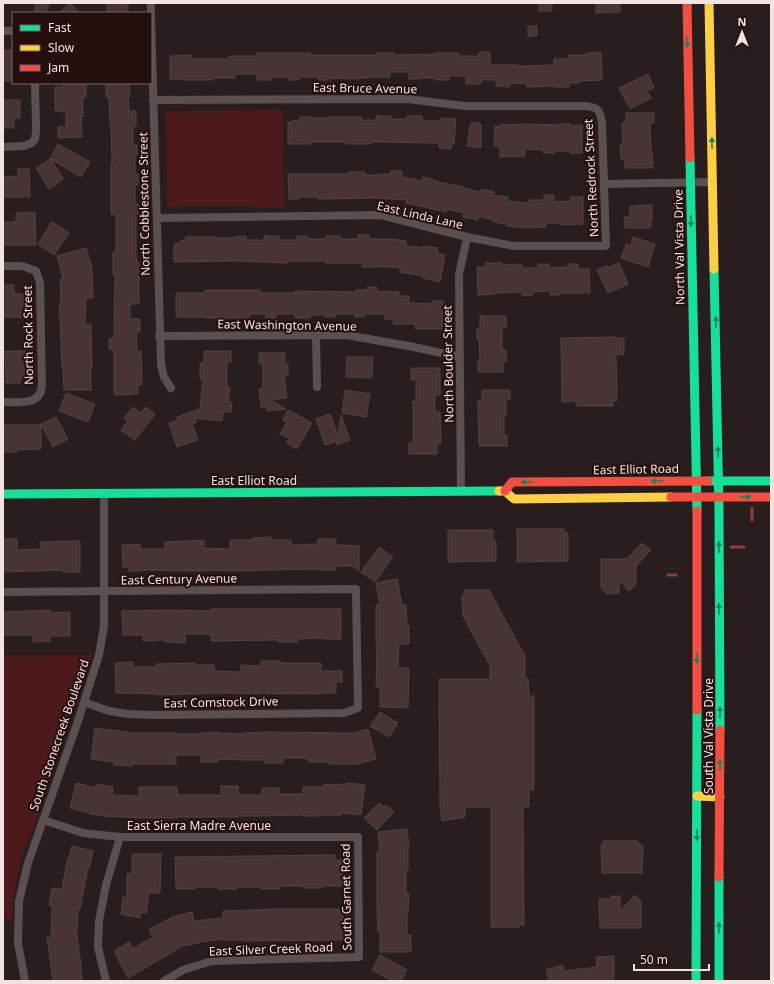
<svg xmlns="http://www.w3.org/2000/svg" width="774" height="984" font-family="'Noto Sans',sans-serif">
  <style>
    .green { fill: #4c1a1a }
    .lines { fill: none; stroke-linecap: round; stroke-linejoin: round }
    .stream { stroke: #8c403e; stroke-width: 3 }
    .building { fill: #493435; stroke: #4e4444 }
    .street { stroke: #5c4f4f; stroke-width: 8 }
    .fast { stroke: #16e098; stroke-width: 9 }
    .slow { stroke: #ffcf43; stroke-width: 9 }
    .jam { stroke: #f24e42; stroke-width: 9 }
    .oneway { fill: #1d825a }
    .labels { text-anchor: middle; dominant-baseline: central; stroke-width: 4; stroke-linejoin: round; paint-order: stroke }
    .street-label { font-size: 12px; fill: #f3e3e1; stroke: #250f0e }
  </style>
  <rect width="100%" height="100%" fill="#291e1d"/>
  <path class="green" d="M283 110 284 208H256L251 206H182L172 209 169 207 167 204 166 111Z
    M3 655H92L78 700 70 720 38 816 21 857 14 897 11 923 3 914Z"/>
  <g class="lines">
    <path class="stream" d="M752 508V520
      M731 547H744
      M668 575H676"/>
  </g>
  <path class="building" d="M37 3H50L45 13H39L34 10Z
    M70 3 79 13H59Z
    M107 3H128V13H107Z
    M539 3H552V11H539Z
    M596 3H620V12L596 13Z
    M528 26H537V36H528Z
    M3 50H13V81H3Z
    M479 52H490V65H517V66L554 65V59H568V55H586V53L601 52 602 80 579 81V83H569V87H555V86L527 87V84L510 83V87L496 86V80H481V84H466V76H449V80H436V78H419V79H409V72H390V77H370V78H357V79L329 78V80H319V77H299V80H288V77H272V80H257V74H235V78H212V80H181V79H170V56L191 55V59H229V56H257V53H310V55H377V53H394V55L436 54V53H459V56H479Z
    M648 74 654 88 647 91 651 98 630 109 619 88Z
    M63 83H86V97H83V117H81L82 137 58 138V127H66V112L55 111V87H63Z
    M106 83H129L130 96H128L129 111H136V126H133V145H137V155H135V174H138V185H135V204H138V214H136V256L137 263H139V304H130V319H140V332H136L137 351H141L142 385H138V394L114 395V349H109V339H114L115 274H113V252H116V214H111V163H112L111 125H110L109 97H106Z
    M3 100H20V118H14V128H3Z
    M626 113H654V123H650L651 151H652L653 168H625V159H621L620 144H623L622 123H626Z
    M376 116H391V119H407V116H422V120H426L427 121H441V118L456 119 454 144 452 143 451 149 439 148V143L371 142V144H346V142H311V144H288V122H292V121L300 120V117H311V118H329V117H361V120H376Z
    M471 122 481 124V148L467 146Z
    M527 124 559 125V124H570V126L582 125V153H570V151H554V153H543V150L525 149V156L500 157V147L494 146 495 126 500 127V125Z
    M58 144 90 162 81 177 51 159 63 179 49 189 36 168 50 159Z
    M18 169H29L30 197H3V177L18 176Z
    M391 171H402V177L422 181 423 177 434 180V181L463 187V188L480 192 481 189 494 192 493 195 508 197V201L529 203V200H544V195H554V202L571 201V197H583V224L562 225 561 223H546V227L524 228 506 226V224L494 222V220L478 216V220L463 217 464 213 446 209V212L406 203 407 200 375 198 318 199V197H299V199H289L288 174H348V172H365V175H380V174H391Z
    M652 205V221H650L651 228H625L624 217H630V206Z
    M35 212 36 245H3V222H16V213Z
    M52 222 69 233 54 255 38 244Z
    M358 235H369V239H391L406 241V246L422 248V246L438 248 437 253 445 255 440 282 423 278V276L400 272V268L380 266V267H362V263H326V261H288V263L235 261 174 262V244L181 243V240H186V237H216V238H235V237L246 236V240H264V236H279V240H297V236H307V239H326V236H340V239H358Z
    M633 237 655 244 648 267 621 258 626 244 631 245Z
    M86 248 92 267 93 298H86L85 324H91L92 367H91V390H64L63 368H62L60 316H59L60 301H61L60 279H63L57 256Z
    M486 263H502V265L522 264V268H538V264H549V268L568 267V264H578V269H589L590 293H560V295H550V291L533 292V295L522 296V292L495 293V294L478 295 477 267H486Z
    M619 263 628 284 608 293 597 270 607 266V268Z
    M5 285H14V294H24V317H5Z
    M367 287H377V291L399 292V296H409V303L432 304V301H443L442 329H415L416 324H393L394 319H385V314H365L364 317H354L355 314H335V317H325V315H310V318H295V314H276V318H266V314H250V318H205V317H176V293H205V290H260V293H295V291L355 292V290H367Z
    M480 316H506V328H502V350H506V361H503V372H478V361H480L479 339H477V328H480Z
    M615 337 616 338H624V354L616 355 617 401H613V406H576V401L562 402 561 338Z
    M5 351H25V379H20V383H6Z
    M204 351H231V362H227V387L230 388 228 402H232L231 412H223L222 421 195 418 196 422 192 424 198 440 177 447 169 423 178 420 177 417 200 409 203 379H200V363H204Z
    M259 353H285V364H288V375H284L287 398 270 400 286 409 267 411 266 407H261L259 389 263 388V364H259Z
    M347 357H373L372 378 346 377Z
    M411 368H440V395H435V412H440L441 444H437V454H409V443H413V401H416V380H411Z
    M345 390 370 394 366 417 342 413Z
    M482 390H510V400H506V415H504V435H507V446H479L478 400H482Z
    M66 393 95 404 88 422 59 411Z
    M133 407 141 413 146 407 155 414 135 440 121 430 128 421 124 418Z
    M288 410 312 423 297 449 287 443 289 438 280 434 287 422 283 420Z
    M330 414 338 436 341 415 350 440 337 445V441L325 445 316 419Z
    M56 417 68 439 53 447 41 424Z
    M3 425H41V449L17 450V452H3Z
    M517 529H564V533H568V561L517 562Z
    M448 530H493V541H496V561L448 562Z
    M271 537V540H291L292 545 318 544V539H336V545L359 546V571L353 566H336V570H318V569L231 571 204 570V571H187L140 570V571H129V567H123L122 545 140 544V549H165V542L204 540V548L230 549V540H252V538Z
    M3 539H17V550L41 549 40 542 80 541V572H63V570L3 572Z
    M642 543 651 550 636 566V584L629 591 619 580V593L607 594 601 588V559H627Z
    M379 547 393 557 375 582 361 572Z
    M397 579 402 605H406L407 625H409V644H399L398 668H409L408 708 380 707V687H376L377 645H376V605H380L376 583Z
    M464 590H489L525 656V679H528L529 696H534V790H529V807H523L524 925H519V927H491V807H465V817L442 821 440 805 439 679H490V666L463 616 462 595H464Z
    M211 609H341V639H324V638L297 639V642H278V640L211 641V634H185V643L165 642V640L143 641V635H123L122 611 170 610 211 611Z
    M50 610V613L70 612V636H50V641L33 642V635H3V612Z
    M261 661H280V663H321V671H342V682H336V693H321V694L215 693 195 694 157 695V694L116 693 115 663 133 662V667H156V664L195 663V665H214L215 671 241 672V665L261 666Z
    M380 712 398 723 389 737 370 726Z
    M95 728 127 732V733H177V734H201V733L218 732V733L244 734V733L266 732 353 733 368 729 376 759 357 764H329V762H308V758H283V763H265V760H244L218 759V762H201V755H176V764H133L132 766 114 765V762L91 759Z
    M76 783 96 788V784L113 787 112 795 139 796V787H177V795H221V786H238V795H262V788H279V794H303V787H323V785L348 784V783L365 785 361 815 341 813V815H318L319 816H303V815L262 816H239V817H177V818H139L109 816V817L91 814H92L70 808Z
    M379 803 384 807 386 805 394 812 377 830 364 818Z
    M407 829 409 846H408V870H406V894H409L408 912H407V935H411V952H380V932H378L377 909V852H380L378 832Z
    M603 841H637L643 847 642 873H602L601 845H603Z
    M72 846 93 851 89 868H88L80 909H78L77 930H76L82 971H80L83 981H53L47 938H51L52 905H49L52 888 62 889 66 866Z
    M132 854H161L160 893H149L146 913 141 912 140 918 121 914 123 897 127 898V874H132Z
    M335 855V860H343V886H322V888H303V886H280V889H261V887H237V889H218V887H195V889H176L175 857Z
    M635 895 641 901V928H600L599 899H611V896H620V911Z
    M278 909H343V940L243 941V940H223V939L199 942V943L183 946 128 978 114 951 129 942 133 949 153 937 150 932V929L173 917 192 912 194 921 223 918V911Z
    M380 955 407 970 401 981H392L372 970Z
    M614 956V981H549L546 970 562 965 565 971 597 967 596 957Z"/>
  <g class="lines">
    <path class="street" d="M151 3V13
      M151 17 161 364 164 377 171 388
      M3 31H13
      M153 100 408 99 464 106H585C598 107 600 110 602 123L606 246H514L467 237 381 215 157 218
      M3 147 24 146 32 143 35 139 36 130 35 83
      M604 184 713 182
      M3 266H22L36 271 40 283 42 385C41 406 19 402 3 402
      M316 335 317 387
      M159 336 346 335 409 346 460 357
      M461 491 459 275 467 237
      M3 592 356 589 358 708 344 713 154 715 128 714 109 711 84 702
      M43 820 83 833 120 837H358L359 957 212 961 183 970 164 981
      M25 981 18 943 19 901 28 863 77 724 99 655 104 626V494
      M106 981 98 947 99 921 106 885 120 837"/>
    <path class="fast" d="M690 158 697 511
      M714 269 719 511 720 730
      M708 481H771
      M3 494 499 491
      M696 981 697 710
      M719 981V877"/>
    <path class="slow" d="M709 3 714 269
      M499 491H505L514 499 671 497
      M697 796 720 797"/>
    <path class="jam" d="M687 3 690 158
      M505 491 512 482 708 481
      M671 497H771
      M697 710V511
      M719 877 720 730"/>
  </g>
  <defs><path id="oneway-solid" d="M-6-.8H1V-3.2L6.5 0L1 3.2V.8H-6Z"/></defs>
  <g class="oneway">
    <use href="#oneway-solid" transform="translate(687 42) rotate(89)"/>
    <use href="#oneway-solid" transform="translate(712 143) rotate(-91)"/>
    <use href="#oneway-solid" transform="translate(691 221) rotate(89)"/>
    <use href="#oneway-solid" transform="translate(716 322) rotate(-91)"/>
    <use href="#oneway-solid" transform="translate(718 452) rotate(-91)"/>
    <use href="#oneway-solid" transform="translate(657 481) rotate(179)"/>
    <use href="#oneway-solid" transform="translate(527 482) rotate(180)"/>
    <use href="#oneway-solid" transform="translate(745 497)"/>
    <use href="#oneway-solid" transform="translate(719 547) rotate(-90)"/>
    <use href="#oneway-solid" transform="translate(719 609) rotate(-90)"/>
    <use href="#oneway-solid" transform="translate(697 658) rotate(90)"/>
    <use href="#oneway-solid" transform="translate(720 712) rotate(-90)"/>
    <use href="#oneway-solid" transform="translate(720 765) rotate(-90)"/>
    <use href="#oneway-solid" transform="translate(697 835) rotate(90)"/>
    <use href="#oneway-solid" transform="translate(719 928) rotate(-90)"/>
  </g>
  <g class="labels">
    <g class="street-label">
      <text transform="translate(365 88) rotate(1)">East Bruce Avenue</text>
      <text transform="translate(591 178) rotate(-93)">North Redrock Street</text>
      <text transform="translate(144 204) rotate(-91)">North Cobblestone Street</text>
      <text transform="translate(420 215) rotate(13)">East Linda Lane</text>
      <text transform="translate(679 247) rotate(-91)">North Val Vista Drive</text>
      <text transform="translate(287 325) rotate(1)">East Washington Avenue</text>
      <text transform="translate(28 335) rotate(-91)">North Rock Street</text>
      <text transform="translate(448 364) rotate(-91)">North Boulder Street</text>
      <text transform="translate(636 469) rotate(-1)">East Elliot Road</text>
      <text x="254" y="480">East Elliot Road</text>
      <text transform="translate(179 579) rotate(-1)">East Century Avenue</text>
      <text transform="translate(221 702) rotate(-1)">East Comstock Drive</text>
      <text transform="translate(59 735) rotate(-71)">South Stonecreek Boulevard</text>
      <text transform="translate(708 736) rotate(-90)">South Val Vista Drive</text>
      <text x="199" y="825">East Sierra Madre Avenue</text>
      <text transform="translate(346 897) rotate(-91)">South Garnet Road</text>
      <text transform="translate(271 949) rotate(-2)">East Silver Creek Road</text>
    </g>
  </g>
  <rect width="774" height="984" fill="none" stroke="#f3e3e1" stroke-width="8"/>
  <rect x="12" y="12" width="140" height="72" fill="#250f0e" stroke="#776462"/>
  <rect x="20" y="25" width="20" height="6" fill="#16e098" stroke="#776462"/>
  <text x="48" y="32" font-size="12" fill="#f3e3e1">Fast</text>
  <rect x="20" y="45" width="20" height="6" fill="#ffcf43" stroke="#776462"/>
  <text x="48" y="52" font-size="12" fill="#f3e3e1">Slow</text>
  <rect x="20" y="65" width="20" height="6" fill="#f24e42" stroke="#776462"/>
  <text x="48" y="72" font-size="12" fill="#f3e3e1">Jam</text>
  <g transform="translate(742 32)" stroke="#250f0e" stroke-width="3" paint-order="stroke">
  <path d="M0-3L7 15L0 10L-7 15Z" fill="#f3e3e1"/>
  <text y="-6" font-size="11" font-weight="bold" text-anchor="middle" fill="#f3e3e1">N</text>
  </g>
  <path d="M634 964v6h75v-6" fill="none" stroke="#f3e3e1" stroke-width="2"/>
  <text x="640" y="964" font-size="12" fill="#f3e3e1" stroke="#250f0e" stroke-width="3" paint-order="stroke">50 m</text>
</svg>
